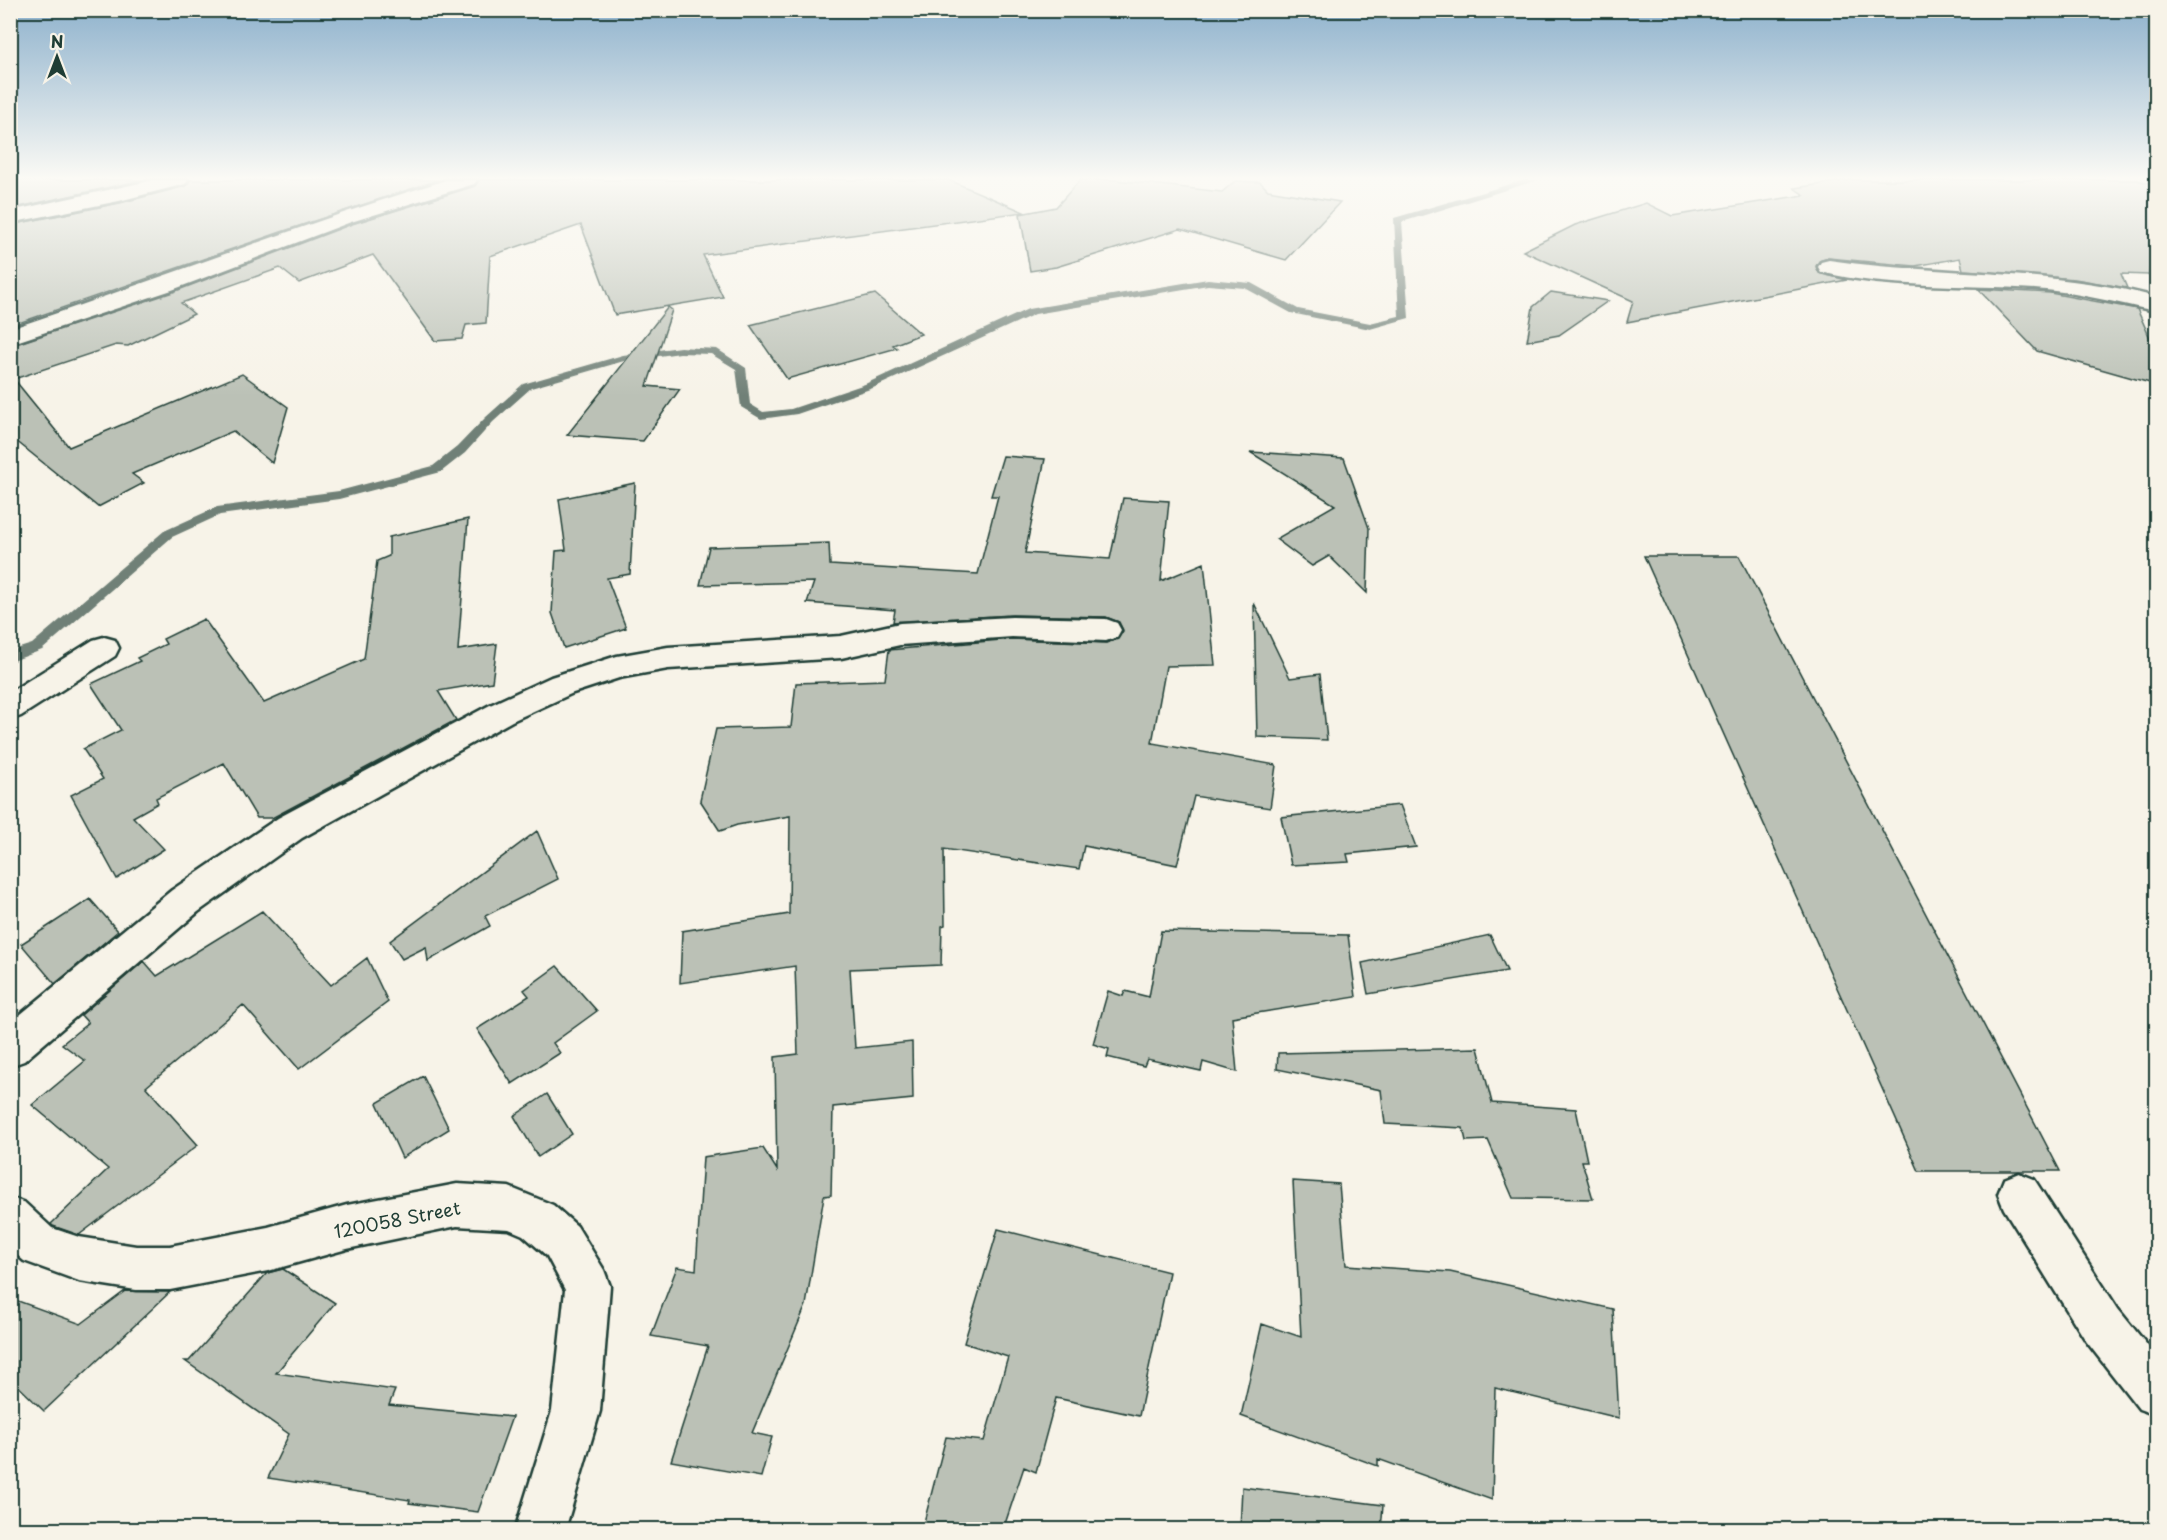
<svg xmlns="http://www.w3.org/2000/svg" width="2167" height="1540" font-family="'Playpen Sans',sans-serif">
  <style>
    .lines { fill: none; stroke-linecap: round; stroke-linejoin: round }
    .stream { fill: #6f8077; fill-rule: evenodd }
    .building { fill: #bbc1b6; stroke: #1f3d34; stroke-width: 1.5 }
    .minor-casing { stroke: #1f3d34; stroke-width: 5 }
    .minor { fill: #f7f3e8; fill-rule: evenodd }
    .labels { text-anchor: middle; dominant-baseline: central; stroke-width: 6; stroke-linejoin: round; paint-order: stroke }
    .near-street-label { font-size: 18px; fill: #1f3d34; stroke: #f7f3e8 }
  </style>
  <rect width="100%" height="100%" fill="#f7f3e8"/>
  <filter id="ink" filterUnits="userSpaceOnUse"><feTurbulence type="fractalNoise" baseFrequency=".0167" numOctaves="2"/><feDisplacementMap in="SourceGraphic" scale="12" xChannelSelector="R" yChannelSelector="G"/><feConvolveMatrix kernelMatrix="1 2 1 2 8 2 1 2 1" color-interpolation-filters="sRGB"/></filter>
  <g filter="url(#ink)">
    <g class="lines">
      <path class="stream" d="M1524 180H1538L1402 222 1409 318 1370 329 1291 313 1245 288 1208 285 1035 314 873 388 797 414 761 419 741 407 736 369 711 354 680 353 624 361 531 388 493 422 465 453 441 472 339 499 220 515 172 537 42 650 10 662V651L32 644 164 531 217 507 339 491 433 466 457 447 485 418 523 384 623 355 680 347 717 349 746 368 750 404 763 412 791 409 865 384 1028 309 1208 279 1251 283 1298 309 1370 323 1399 316 1394 218Z"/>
    </g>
    <path class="building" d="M10 180H142L10 209Z
      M190 180H438L281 232 10 326V245L16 234 10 229V225L120 203 186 186Z
      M479 180H949L1024 212 703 255 723 297 615 315 581 225 490 256 486 323 466 325 462 339 435 341 373 255 299 283 280 268 181 303 194 314 128 346 116 345 14 379 69 447 242 374 288 407 272 463 233 431 132 474 144 483 98 507 10 436V346L173 292 352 224 475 186Z
      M1080 180H1116L1222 192 1235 181 1260 182 1268 190 1340 202 1286 260 1180 229 1056 267 1030 271 1020 214 1056 207Z
      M1851 180H2137L2157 185 2149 275 2121 274 2127 288 2075 279 1963 270 1960 258 1915 266 1828 258 1819 261 1816 266 1819 273 1847 280 1627 322 1633 301 1523 251 1575 225 1646 203 1672 216 1804 195 1794 188Z
      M1978 289 2050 293 2137 309 2157 354V385L2037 351Z
      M1551 292 1608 301 1559 335 1527 341 1533 307Z
      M875 294 921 334 893 345 897 348 787 379 750 325Z
      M668 307 672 310 647 386 680 389 643 441 567 435Z
      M1250 452 1344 458 1369 528 1367 593 1329 556 1312 566 1276 539 1335 505Z
      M1003 456 1045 459 1025 553 1110 559 1123 498 1169 501 1161 581 1204 563 1215 665 1166 666 1152 743 1276 765 1270 808 1194 796 1177 865 1084 846 1079 869 944 849 945 925 942 926 941 965 850 969 855 1048 912 1042 913 1099 833 1107 831 1195 824 1196 806 1305 752 1433 772 1437 761 1477 671 1461 708 1346 651 1336 677 1267 696 1270 703 1157 763 1148 777 1170 775 1057 798 1054 795 966 680 983 682 931 789 914 790 816 737 825 720 831 700 800 716 729 791 727 796 683 885 680 889 650 1012 639 1106 643 1118 639 1123 631 1119 622 1106 617 1012 615 893 622 895 610 807 603 814 582 700 585 709 547 829 543 830 565 978 574 998 496H991Z
      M635 483 630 574 607 578 626 628 564 648 552 613 556 551 566 550 559 499Z
      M468 519 458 650 497 644 492 682 438 691 456 720 272 818H257L224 763 156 798 158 803 133 817 164 849 117 879 71 795 103 779 83 749 121 730 91 684 140 661 137 658 166 644 163 639 204 619 264 703 364 659 377 561 389 556V537Z
      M1644 556H1739L2060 1171H1919Z
      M1254 603 1290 678 1320 674 1327 740 1257 737Z
      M1400 805 1416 847 1347 854 1349 862 1291 865 1281 817Z
      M537 831 558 879 485 916 490 926 428 961 426 947 402 959 390 941Z
      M90 899 118 931 55 984 21 944Z
      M262 911 331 985 367 958 388 1002 299 1069 243 1005 146 1087 198 1145 79 1235 53 1226 51 1224 108 1169 32 1105 85 1061 62 1044 88 1023 81 1015 144 961 157 976Z
      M1161 931 1348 935 1356 997 1232 1017 1237 1072 1203 1062 1201 1071 1147 1059 1144 1066 1107 1057 1109 1049 1093 1044 1108 991 1123 996 1125 991 1149 997Z
      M1490 935 1507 971 1368 994 1362 963Z
      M557 966 597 1011 553 1043 560 1053 512 1084 477 1029 529 996 524 990Z
      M1478 1048 1492 1103 1576 1109 1587 1161H1582L1593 1199 1513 1198 1488 1140 1466 1141 1463 1128 1385 1124 1381 1090 1277 1069 1278 1053Z
      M423 1076 449 1129 402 1158 377 1103Z
      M547 1094 572 1134 538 1157 514 1116Z
      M1293 1181 1339 1184 1346 1265 1450 1272 1613 1309 1619 1418 1495 1388 1492 1500 1378 1459V1466L1241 1416 1262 1324 1301 1337Z
      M998 1229 1169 1272 1139 1416 1056 1398 1036 1472 1024 1467 1003 1530H922L946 1437 984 1441 1008 1357 964 1343Z
      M283 1269 335 1303 276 1373 395 1390 389 1405 512 1417 478 1512 409 1503 410 1500 268 1478 289 1434 185 1361H189L267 1273Z
      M125 1291 170 1292 44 1411 10 1378V1298L81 1324Z
      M1242 1487 1383 1505 1381 1530H1240Z"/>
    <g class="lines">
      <defs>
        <path id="minor" d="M154 180H188L185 184 119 201 10 223V211Z
          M446 180H477L474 184 351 222 172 290 10 344V329C156 280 299 225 446 180Z
          M1829 260C1938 276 2049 268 2156 297V311C2116 303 2077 292 2035 289 1965 284 1890 289 1821 272L1818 267 1821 262Z
          M1012 617 1106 619 1117 623 1121 630 1117 637 1106 641 1012 637 900 645 841 658 668 669 619 678 573 693 512 721 302 838 198 912 24 1061 10 1066V1023L172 890 278 818 490 705 551 677 617 656 668 647 841 636 900 623Z
          M104 637 115 640 119 648 115 656 21 716 10 720V692L93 640Z
          M2019 1173 2034 1179 2118 1309 2156 1356V1415L2139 1409 2086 1341 2004 1209 1998 1194 2004 1179Z
          M457 1184 509 1187 553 1205 577 1226 604 1270 610 1286 600 1411 565 1530H515L552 1411 565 1290 547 1256 523 1235 509 1229 457 1226 347 1249 268 1271 170 1290H136L79 1281 24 1261 10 1249V1197L25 1203 52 1228 79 1237 136 1246H170L268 1227 347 1205Z"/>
      </defs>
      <use href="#minor" class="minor-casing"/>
      <use href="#minor" class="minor"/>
    </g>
  </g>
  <linearGradient id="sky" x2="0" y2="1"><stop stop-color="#8db1cc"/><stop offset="0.45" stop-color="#fbfaf5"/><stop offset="1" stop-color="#fbfaf5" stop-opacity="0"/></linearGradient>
  <rect width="2167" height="396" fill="url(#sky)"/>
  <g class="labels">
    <g class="near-street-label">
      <text transform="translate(397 1219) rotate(-11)">120058 Street</text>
    </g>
  </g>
  <rect width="2167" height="1540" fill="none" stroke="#f7f3e8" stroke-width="36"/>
  <rect x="18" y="18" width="2131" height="1504" fill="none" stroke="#1f3d34" stroke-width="2" filter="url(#ink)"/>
  <g transform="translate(57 57)" stroke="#f7f3e8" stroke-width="4.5" paint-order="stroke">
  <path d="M0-4.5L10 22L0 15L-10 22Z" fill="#1f3d34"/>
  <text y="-9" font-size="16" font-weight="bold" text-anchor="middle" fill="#1f3d34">N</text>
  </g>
</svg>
